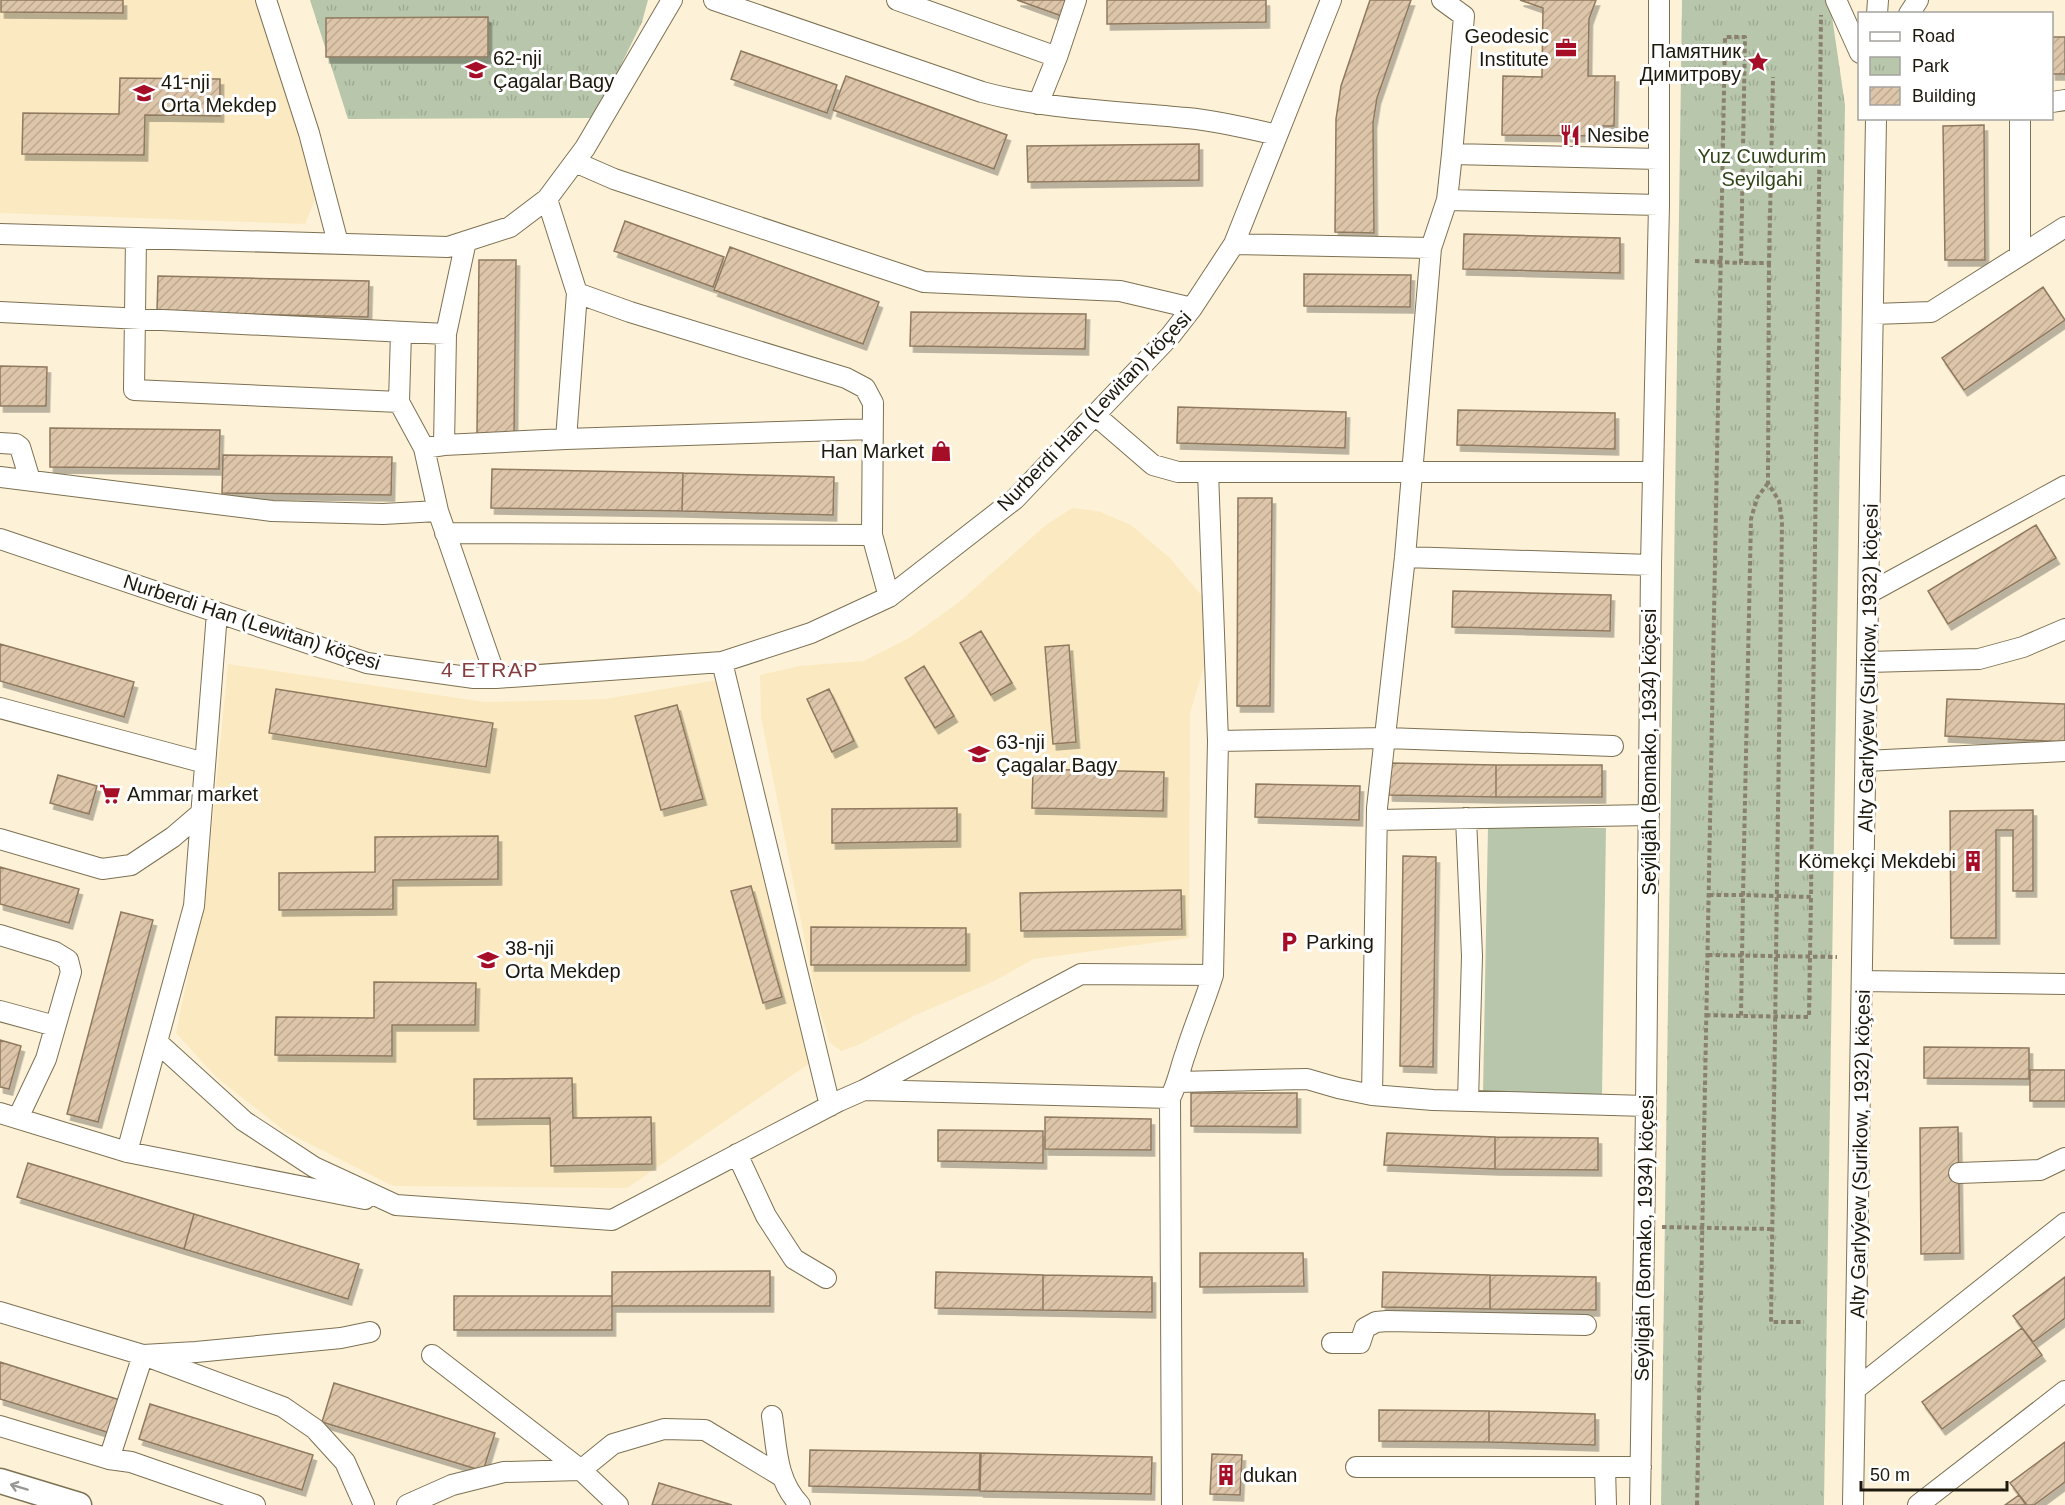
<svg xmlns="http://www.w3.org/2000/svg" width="2065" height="1505" font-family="Arial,sans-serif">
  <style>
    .built { fill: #fbeac1 }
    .park { fill: url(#park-tufts) }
    .garden { fill: #b8c7ab }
    .building { fill: url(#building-hatch); stroke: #8f795f; stroke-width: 1.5; filter: url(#shadow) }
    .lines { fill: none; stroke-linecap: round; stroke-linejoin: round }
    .minor-casing { stroke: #7d7153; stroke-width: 22 }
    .major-casing { stroke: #7d7153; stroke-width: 27 }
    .path { stroke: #89816e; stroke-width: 4; stroke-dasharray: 4.5 3; stroke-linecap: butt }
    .minor { stroke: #fff; stroke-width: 20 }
    .major { stroke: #fff; stroke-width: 24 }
    .oneway { stroke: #999792 }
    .labels { text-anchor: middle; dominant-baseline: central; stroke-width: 6; stroke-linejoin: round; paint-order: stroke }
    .poi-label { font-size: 20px; fill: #1d180c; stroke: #fff; text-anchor: start }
    .park-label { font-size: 20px; fill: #304517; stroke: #fff }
    .street-label { font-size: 20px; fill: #1d180c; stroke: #fff }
    .neighbourhood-label { font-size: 21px; letter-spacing: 1.5px; fill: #873e3f; stroke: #fff }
  </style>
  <defs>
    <pattern id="park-tufts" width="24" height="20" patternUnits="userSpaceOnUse" patternTransform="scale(1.5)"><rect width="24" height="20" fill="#b8c7ab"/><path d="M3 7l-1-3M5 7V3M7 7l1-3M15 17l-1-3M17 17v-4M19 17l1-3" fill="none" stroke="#9eaa92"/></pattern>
    <pattern id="building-hatch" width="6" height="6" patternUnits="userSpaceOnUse" patternTransform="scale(1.5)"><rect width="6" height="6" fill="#ddc5a9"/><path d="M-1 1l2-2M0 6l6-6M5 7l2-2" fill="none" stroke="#bda890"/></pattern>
    <filter id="shadow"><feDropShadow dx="3.5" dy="6" stdDeviation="0" flood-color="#0004"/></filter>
  </defs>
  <rect width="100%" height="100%" fill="#fdf2d7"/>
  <path class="built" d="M0 0H254L321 185 305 224 0 213Z
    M1072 508 1098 511 1131 525 1170 558 1202 596 1215 630 1190 713 1189 938 1034 959 992 982 916 1015 858 1045 841 1051 830 1043 816 998 761 717 760 675 799 666 864 661 909 638 958 603 1046 525Z
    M228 664 485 702 605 699 717 680 810 1063 627 1188 393 1186 286 1132 216 1077 176 1033 206 887Z"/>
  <path class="park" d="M310 0H648L642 22 595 118 348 119Z
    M1682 0H1828L1830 3 1845 105 1824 1505H1661Z"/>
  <path class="garden" d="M1488 826 1606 828 1602 1096 1483 1094Z"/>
  <path class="building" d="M1 0H123V13L1 12Z
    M1017 0H1073L1067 18Z
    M1107 0H1266V22L1107 24Z
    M1370 0H1411L1377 98 1373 123 1374 233 1335 232 1336 119 1341 86Z
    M1520 0H1596L1589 19 1588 76H1615L1614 126H1598V136L1502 135 1503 76 1542 77 1543 8Z
    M488 17V57H326V18Z
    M2052 37H2065V74H2052Z
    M741 51 837 85 827 113 731 79Z
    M846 76 1007 135 994 169 833 110Z
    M120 78 220 79V116L145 115 144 155 22 154 23 113 119 114Z
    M1984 125 1985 260H1945L1943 126Z
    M1199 144V180L1028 182 1027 146Z
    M625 221 724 257 713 287 614 251Z
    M1464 234 1620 238V273L1463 269Z
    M730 247 879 302 863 344 714 290Z
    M730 247 879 302 863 344 714 290Z
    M479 260H516L514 435 477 434Z
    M1304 274 1411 275 1410 307 1304 306Z
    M158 276 369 281 368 317 157 312Z
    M2043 287 2065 320 1964 390 1942 358Z
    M911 312 1086 314 1085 349 910 346Z
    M0 366 47 367 46 406H0Z
    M0 366 47 367 46 406H0Z
    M1178 407 1346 412 1345 448 1177 443Z
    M1458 410 1615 413V449L1457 445Z
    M50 428 220 430 219 469 50 467Z
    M223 455 392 457 391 495 222 493Z
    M492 469 683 473 682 511 491 508Z
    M683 473 834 477 833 515 682 511Z
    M1238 498H1272L1270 706H1237Z
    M2036 525 2056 558 1948 624 1928 591Z
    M1453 591 1611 595 1610 631 1452 627Z
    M981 631 1012 683 991 695 960 643Z
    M0 644 134 682 124 717 0 681Z
    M1069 645 1076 742 1053 744 1045 647Z
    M924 666 954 716 935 728 905 678Z
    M276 689 493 723 486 767 269 733Z
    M829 689 854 741 832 752 807 699Z
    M1947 699 2065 704V742L1945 736Z
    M677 705 703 799 661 810 635 716Z
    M1389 763 1496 765V797L1389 795Z
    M1496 765H1602V797H1496Z
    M1033 769 1164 772 1163 811 1032 808Z
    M58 775 97 786 89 814 50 803Z
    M1256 784 1360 786 1359 820 1255 817Z
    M957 808V841L832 843V809Z
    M2033 810V891H2013V830H1996V938H1951L1950 811Z
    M498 836V879L393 880V909L279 910V873L375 872V837Z
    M1403 856 1436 857 1433 1067 1400 1066Z
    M0 867 79 889 69 923 0 904Z
    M751 886 782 997 763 1003 731 891Z
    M1181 890 1182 929 1021 931 1020 893Z
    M121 912 153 920 98 1122 67 1114Z
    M811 927 966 928V965H811Z
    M374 982 476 983 475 1025H392V1056L275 1055 276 1017 374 1018Z
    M0 1040 21 1046 9 1089 0 1087Z
    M1924 1047 2029 1048V1079L1924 1078Z
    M2030 1070H2065V1101H2030Z
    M572 1078 573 1118 651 1117 652 1164 551 1166 550 1118 474 1119V1079Z
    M1191 1093H1297V1127L1191 1126Z
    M1045 1117 1151 1119V1150L1045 1149Z
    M1958 1127 1960 1253 1921 1254 1920 1128Z
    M938 1130 1043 1131V1163L938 1161Z
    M1387 1133 1495 1137V1169L1384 1165Z
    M1495 1137 1598 1138V1170L1495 1169Z
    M28 1163 194 1214 184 1249 17 1197Z
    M194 1214 359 1264 348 1299 184 1249Z
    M1200 1253H1303L1304 1286 1200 1287Z
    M770 1271V1306H612V1272Z
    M936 1272 1043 1275V1310L935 1308Z
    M1383 1272 1490 1275V1309L1382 1307Z
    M1043 1275 1152 1277V1312L1043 1310Z
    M1490 1275 1596 1277V1310L1490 1309Z
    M2065 1277V1318L2033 1342 2013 1316Z
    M454 1296H612V1330H454Z
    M2022 1328 2042 1355 1942 1429 1922 1402Z
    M0 1362 123 1401 113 1434 0 1399Z
    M334 1383 495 1433 483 1471 322 1422Z
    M150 1404 313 1455 302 1490 139 1439Z
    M1379 1410 1489 1411V1442L1379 1441Z
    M1489 1411 1595 1414V1445L1489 1442Z
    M2065 1442V1482L2034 1505H2027L2010 1483Z
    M810 1450 980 1453 979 1490 809 1486Z
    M981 1453 1152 1457 1151 1494 980 1491Z
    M1212 1454 1242 1455 1240 1495 1210 1494Z
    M659 1483 732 1505H652Z
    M2019 1495 2026 1505H2005Z"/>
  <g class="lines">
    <defs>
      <path id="minor" d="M266 0 309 133 338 243
        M714 0 982 92C1049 110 1118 111 1187 118 1218 121 1247 128 1277 135
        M897 0 1057 57
        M1442 0 1464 16 1452 154 1659 159
        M1836 0 1860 53
        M1877 14 1878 0
        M1909 14 1918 0
        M2052 102 2065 100
        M1038 104 1057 57 1076 0
        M2020 118V255
        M575 162 614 179 924 282 1120 291 1192 308
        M547 199 577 293 630 312 846 378 865 388 873 403 872 535 889 597
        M1447 200 1452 154
        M0 234 448 247 510 227 547 199 585 148 672 0
        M136 238 134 390 399 402
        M1234 244 1431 248
        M577 293 566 439 872 429
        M0 312 446 334
        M1874 314 1931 312 2065 227
        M401 332 399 402 424 448 438 511 496 678
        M1095 415 1153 465 1178 472H1653
        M0 443 16 444 20 447 30 480
        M444 445 566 439
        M424 448 444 445 446 334 466 241
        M0 477 272 511 383 514 438 511
        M445 533 872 535
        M0 539 367 663 474 678H496L722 662 811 633 889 597 1015 499 1171 335 1192 308 1234 244 1331 0
        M1405 557 1651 565
        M1869 593 2065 486
        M722 662 830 1106
        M1868 662 1979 659 2023 647 2065 629
        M0 708 205 763
        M1218 741 1386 738 1613 746
        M1866 761 2065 751
        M1466 818 1472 956 1468 1101
        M1377 820 1649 815
        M0 839 102 869 131 865 173 837 201 813
        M0 935 55 952 68 960 71 972 46 1059 18 1118
        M1862 981 2065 984
        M0 1011 55 1026
        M157 1042 244 1121 314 1167 396 1205 612 1220 839 1101 864 1090 1081 974 1213 975
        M1178 1082 1307 1079 1338 1088 1372 1095 1433 1100 1646 1106
        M866 1090 1170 1098
        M1372 1095 1377 808 1405 557 1431 248 1447 200 1659 205
        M0 1113 127 1152 365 1199
        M127 1152 194 906 217 613
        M737 1154 766 1216 794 1259 826 1278
        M1959 1173 2040 1170 2065 1158
        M0 1312 143 1355 283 1407 315 1429 345 1462 364 1505
        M1332 1343H1360L1365 1328 1376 1322 1387 1321 1586 1325
        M432 1355 581 1470 618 1505
        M1857 1388 2065 1223
        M772 1416C777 1449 776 1480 800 1505
        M0 1426 109 1459 131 1462 255 1505
        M109 1459 143 1355 196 1352 341 1338 370 1332
        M1356 1467H1641
        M1605 1467 1606 1505
        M407 1505 452 1485 504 1472 581 1470 613 1444 664 1429 705 1430 781 1476
        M1172 1505 1170 1098C1178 1083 1180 1068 1186 1052 1194 1026 1205 1001 1213 975L1218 741 1208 472
        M1640 1505 1646 1106 1651 565 1659 205V0
        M1853 1505 1876 118
        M1918 1505 2065 1391"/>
      <path id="major" d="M0 1481 79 1505"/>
    </defs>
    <use href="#minor" class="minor-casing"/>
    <use href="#major" class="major-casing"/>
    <path class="path" d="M1695 261 1741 263
      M1769 263 1768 483 1779 501 1782 521 1771 1322H1804
      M1768 483 1757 498 1751 519 1743 895 1811 897 1821 15
      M1709 895H1743L1741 1016 1809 1017 1811 897
      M1708 955 1837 957
      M1706 1015 1741 1016
      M1662 1227 1772 1229
      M1697 1505 1725 37H1745L1741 263H1769L1773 77"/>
    <use href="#minor" class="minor"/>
    <use href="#major" class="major"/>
  </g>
  <defs><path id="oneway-shaft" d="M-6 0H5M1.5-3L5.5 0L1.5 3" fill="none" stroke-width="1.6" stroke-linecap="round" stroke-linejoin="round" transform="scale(1.5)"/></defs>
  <use class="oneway" href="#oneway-shaft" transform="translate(19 1487) rotate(-163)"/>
  <defs>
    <symbol id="office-bare" viewBox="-9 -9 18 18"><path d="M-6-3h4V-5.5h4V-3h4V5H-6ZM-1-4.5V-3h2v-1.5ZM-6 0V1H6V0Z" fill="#a60d27" stroke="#fff" stroke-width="2.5" paint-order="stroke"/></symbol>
    <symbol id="sight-bare" viewBox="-9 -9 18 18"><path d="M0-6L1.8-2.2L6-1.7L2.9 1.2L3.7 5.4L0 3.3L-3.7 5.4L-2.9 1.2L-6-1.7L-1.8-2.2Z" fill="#a60d27" stroke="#fff" stroke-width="2.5" paint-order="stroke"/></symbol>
    <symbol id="school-bare" viewBox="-9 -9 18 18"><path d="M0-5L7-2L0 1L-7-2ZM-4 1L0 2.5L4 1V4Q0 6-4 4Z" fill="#a60d27" stroke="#fff" stroke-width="2.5" paint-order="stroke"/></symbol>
    <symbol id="restaurant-bare" viewBox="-9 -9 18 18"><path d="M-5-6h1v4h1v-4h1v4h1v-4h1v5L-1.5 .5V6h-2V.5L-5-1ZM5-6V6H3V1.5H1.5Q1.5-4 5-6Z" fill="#a60d27" stroke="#fff" stroke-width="2.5" paint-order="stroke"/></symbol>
    <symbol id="shop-bare" viewBox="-9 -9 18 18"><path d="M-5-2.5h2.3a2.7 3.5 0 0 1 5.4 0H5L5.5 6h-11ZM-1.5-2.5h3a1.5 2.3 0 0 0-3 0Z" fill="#a60d27" stroke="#fff" stroke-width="2.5" paint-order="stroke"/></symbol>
    <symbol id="supermarket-bare" viewBox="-9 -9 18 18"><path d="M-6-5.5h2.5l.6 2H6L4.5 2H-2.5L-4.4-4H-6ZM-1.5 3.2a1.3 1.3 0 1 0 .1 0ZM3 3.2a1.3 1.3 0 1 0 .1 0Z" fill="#a60d27" stroke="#fff" stroke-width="2.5" paint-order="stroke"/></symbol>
    <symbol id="building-bare" viewBox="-9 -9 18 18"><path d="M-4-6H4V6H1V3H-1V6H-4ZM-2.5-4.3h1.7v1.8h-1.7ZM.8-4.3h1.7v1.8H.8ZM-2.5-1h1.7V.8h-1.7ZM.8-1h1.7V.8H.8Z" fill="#a60d27" stroke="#fff" stroke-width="2.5" paint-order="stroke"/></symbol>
    <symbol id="parking-bare" viewBox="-9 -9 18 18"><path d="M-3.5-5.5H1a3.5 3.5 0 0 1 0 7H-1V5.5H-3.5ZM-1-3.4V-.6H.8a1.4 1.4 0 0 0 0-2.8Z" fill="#a60d27" stroke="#fff" stroke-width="2.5" paint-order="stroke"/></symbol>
  </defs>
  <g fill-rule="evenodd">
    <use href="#office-bare" x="1551" y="33" width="30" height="30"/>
    <use href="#sight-bare" x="1743" y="47" width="30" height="30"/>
    <use href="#school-bare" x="461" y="55" width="30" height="30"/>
    <use href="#school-bare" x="129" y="78" width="30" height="30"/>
    <use href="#restaurant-bare" x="1555" y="120" width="30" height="30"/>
    <use href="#shop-bare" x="926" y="436" width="30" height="30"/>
    <use href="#school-bare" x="964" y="739" width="30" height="30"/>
    <use href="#supermarket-bare" x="95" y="779" width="30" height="30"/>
    <use href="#building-bare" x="1958" y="846" width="30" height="30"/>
    <use href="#parking-bare" x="1274" y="927" width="30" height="30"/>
    <use href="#school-bare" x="473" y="945" width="30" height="30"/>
    <use href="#building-bare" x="1211" y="1460" width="30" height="30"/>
  </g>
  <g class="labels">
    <g class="poi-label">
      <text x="1549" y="36" text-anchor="end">Geodesic<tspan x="1549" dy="23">Institute</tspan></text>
      <text x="1741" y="51" text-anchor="end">Памятник<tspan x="1741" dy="23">Димитрову</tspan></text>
      <text x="493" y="58">62-nji<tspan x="493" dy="23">Çagalar Bagy</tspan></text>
      <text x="161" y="82">41-nji<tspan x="161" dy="23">Orta Mekdep</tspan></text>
      <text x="1587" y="135">Nesibe</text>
      <text x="924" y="451" text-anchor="end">Han Market</text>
      <text x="996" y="742">63-nji<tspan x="996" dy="23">Çagalar Bagy</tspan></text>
      <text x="127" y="794">Ammar market</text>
      <text x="1956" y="861" text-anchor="end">Kömekçi Mekdebi</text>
      <text x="1306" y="942">Parking</text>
      <text x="505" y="948">38-nji<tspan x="505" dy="23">Orta Mekdep</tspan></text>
      <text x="1243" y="1475">dukan</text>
    </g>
    <g class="park-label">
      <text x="1762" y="156">Yuz Cuwdurim<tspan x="1762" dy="23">Seyilgahi</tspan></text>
    </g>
    <g class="street-label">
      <text transform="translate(1094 411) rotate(-46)">Nurberdi Han (Lewitan) köçesi</text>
      <text transform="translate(252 622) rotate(18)">Nurberdi Han (Lewitan) köçesi</text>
      <text transform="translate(1868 668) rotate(-89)">Alty Garlyýew (Surikow, 1932) köçesi</text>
      <text transform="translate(1649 752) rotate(-90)">Seýilgäh (Bomako, 1934) köçesi</text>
      <text transform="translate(1860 1154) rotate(-89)">Alty Garlyýew (Surikow, 1932) köçesi</text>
      <text transform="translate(1644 1238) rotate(-89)">Seýilgäh (Bomako, 1934) köçesi</text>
    </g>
    <g class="neighbourhood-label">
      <text x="490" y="669">4 ETRAP</text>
    </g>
  </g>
  <rect x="1858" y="12" width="195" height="108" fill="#ffffff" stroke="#a5a39e" stroke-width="1.5"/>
  <rect x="1870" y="32" width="30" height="9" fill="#ffffff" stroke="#a5a39e" stroke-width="1.5"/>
  <text x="1912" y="42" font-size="18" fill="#1d180c">Road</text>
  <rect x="1870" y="57" width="30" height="18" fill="url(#park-tufts)" stroke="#a5a39e" stroke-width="1.5"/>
  <text x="1912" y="72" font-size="18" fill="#1d180c">Park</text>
  <rect x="1870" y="87" width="30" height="18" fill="url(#building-hatch)" stroke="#a5a39e" stroke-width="1.5"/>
  <text x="1912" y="102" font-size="18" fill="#1d180c">Building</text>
  <path d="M1861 1481v9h146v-9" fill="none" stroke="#1d180c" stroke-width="3"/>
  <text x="1870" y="1481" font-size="18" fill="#1d180c" stroke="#ffffff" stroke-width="4.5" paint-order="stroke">50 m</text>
</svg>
